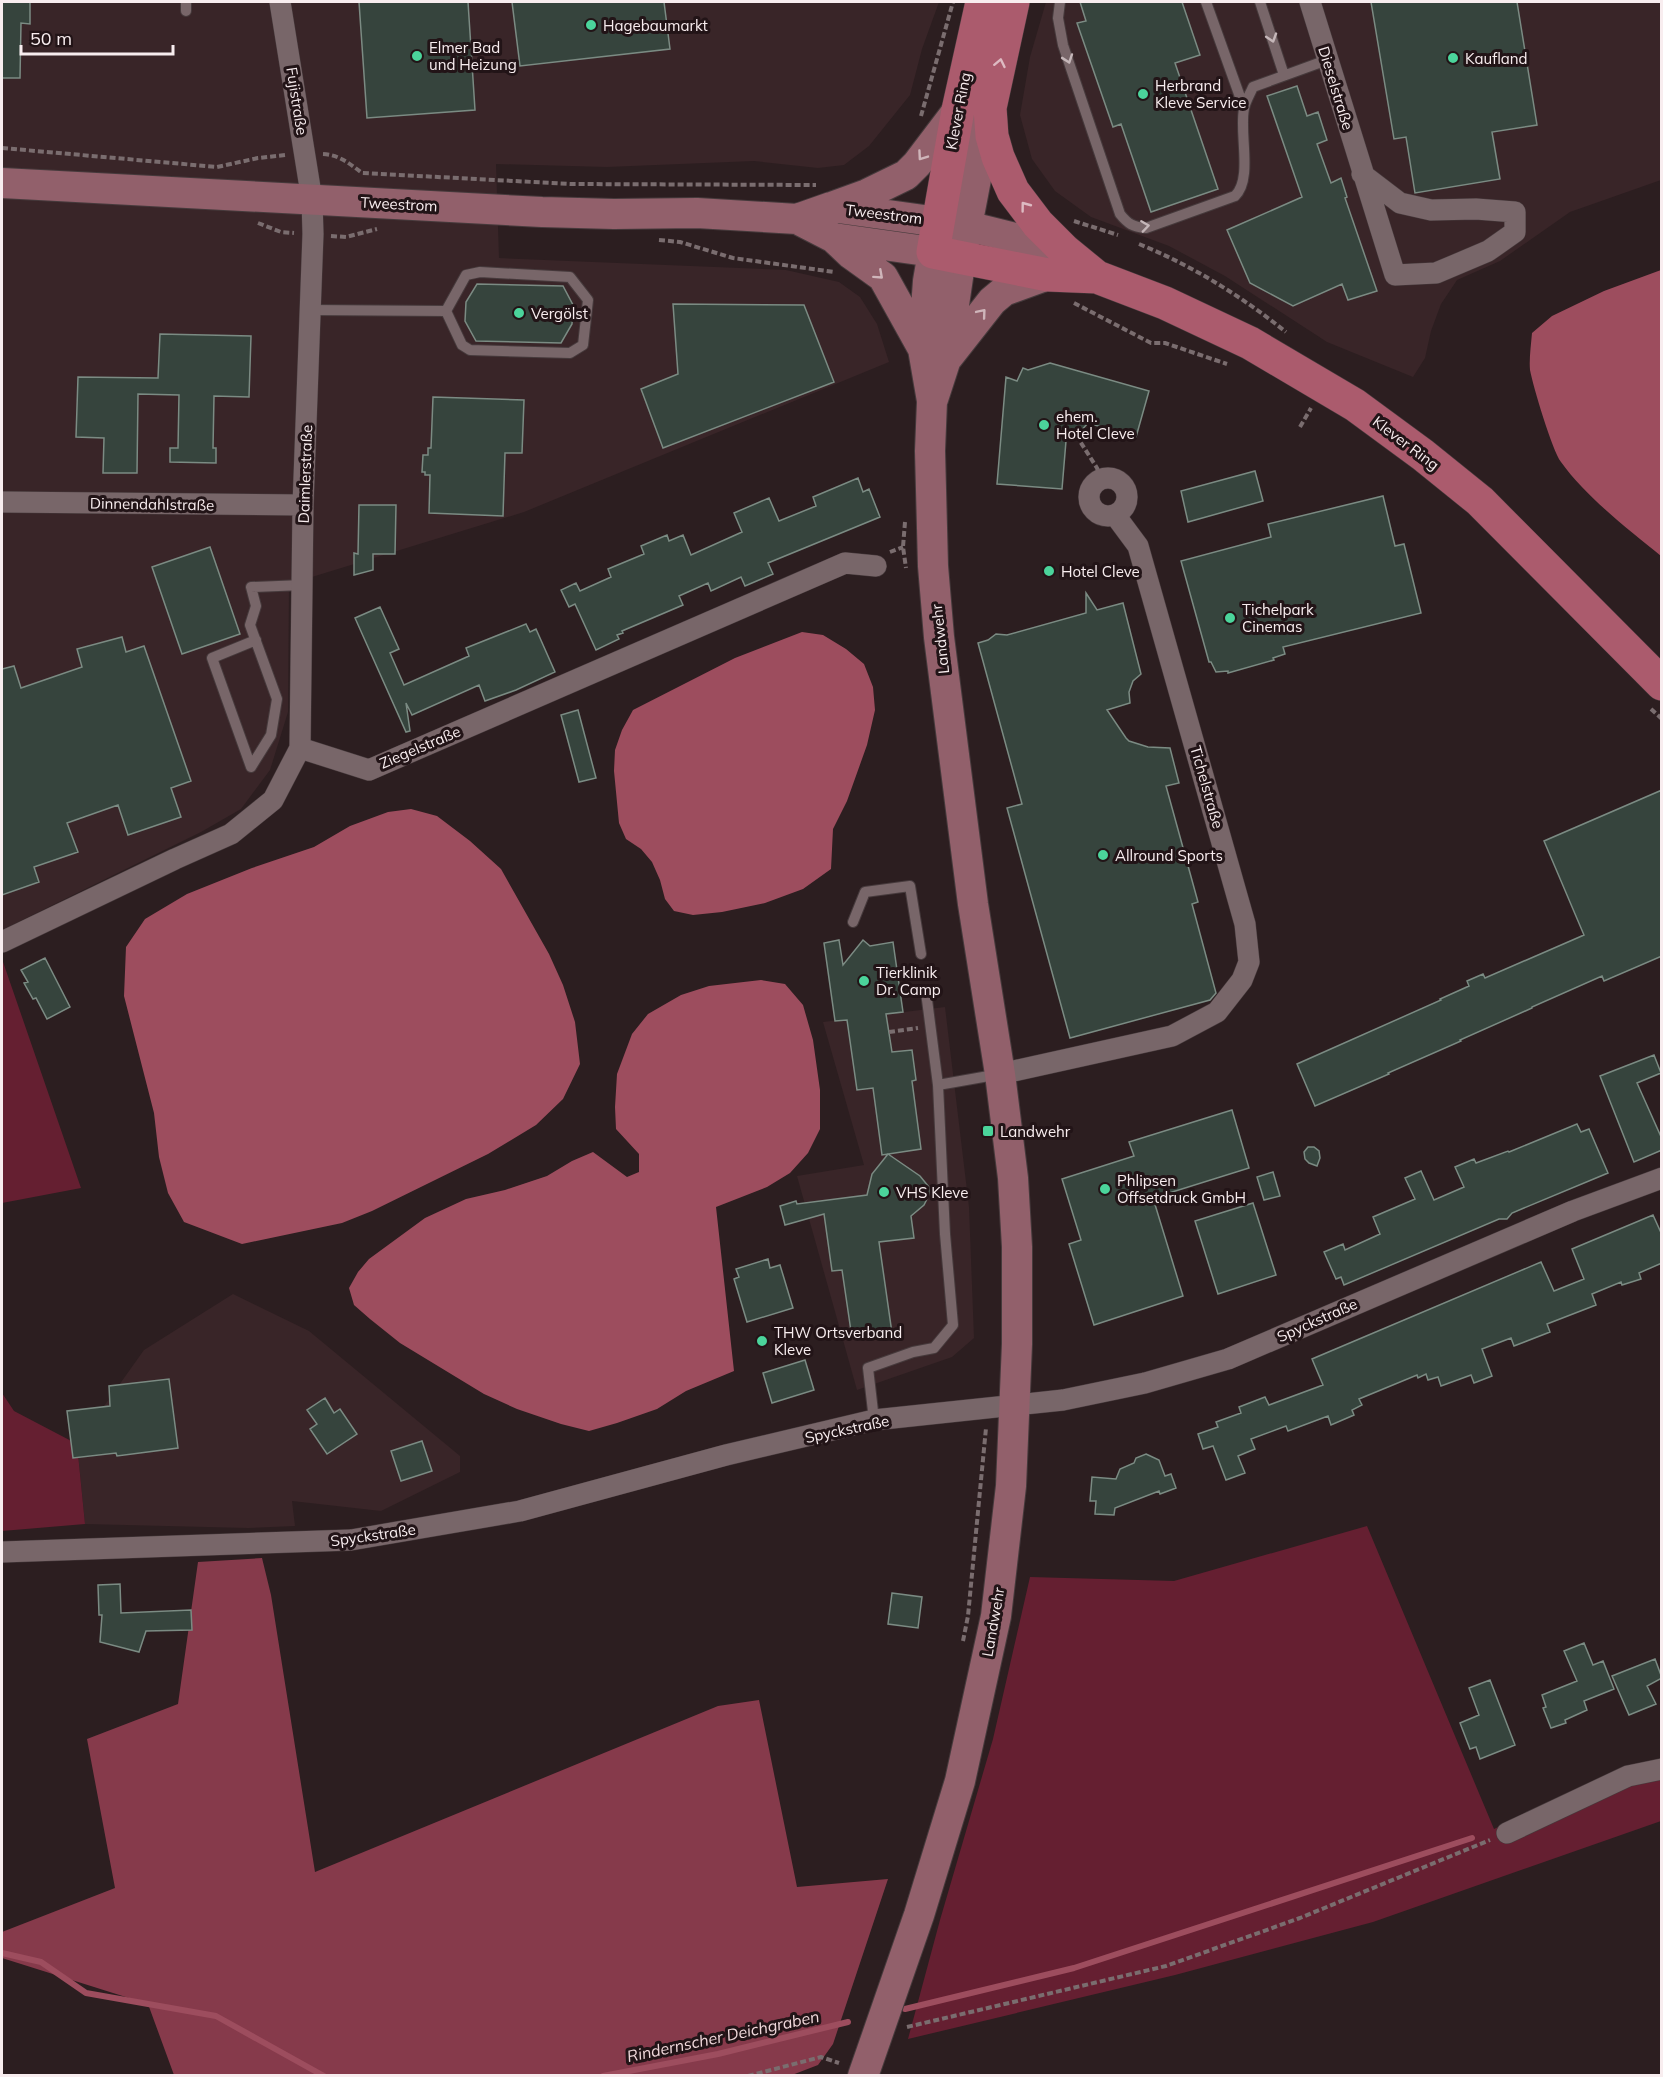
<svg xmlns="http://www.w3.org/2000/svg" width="1663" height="2077" font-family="Mulish,sans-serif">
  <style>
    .built { fill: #392528 }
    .green { fill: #651f31 }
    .forest { fill: #863a4b }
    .water { fill: #9d4d5e }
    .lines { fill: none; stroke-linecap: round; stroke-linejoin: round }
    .stream { stroke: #9d4d5e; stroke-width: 6 }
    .building { fill: #36443d; stroke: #7b8b83; stroke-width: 1.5 }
    .lane-casing { stroke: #463a3c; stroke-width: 12 }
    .street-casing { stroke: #463a3c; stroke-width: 22 }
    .secondary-casing { stroke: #463a3c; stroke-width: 32 }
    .primary-casing { stroke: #463a3c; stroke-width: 34 }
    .path { stroke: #7a6d6f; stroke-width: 4; stroke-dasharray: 6 3; stroke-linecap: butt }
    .lane { stroke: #786669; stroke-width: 10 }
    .street { stroke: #786669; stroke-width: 21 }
    .secondary { stroke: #92606b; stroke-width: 30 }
    .primary { stroke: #ab5b6d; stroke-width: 33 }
    .oneway { stroke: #c5b7b9 }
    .oneway2 { stroke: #ddbac2 }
    .oneway3 { stroke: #cfb5ba }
    .poi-dot { fill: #4bd49b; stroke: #221417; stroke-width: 2 }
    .labels { text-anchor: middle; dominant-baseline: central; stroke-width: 6; stroke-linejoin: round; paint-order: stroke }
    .poi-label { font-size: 15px; fill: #f8edef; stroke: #221417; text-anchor: start }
    .street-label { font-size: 15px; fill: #f8edef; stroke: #221417 }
    .water-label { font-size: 16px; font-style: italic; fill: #f0d8db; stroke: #221417 }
  </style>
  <rect width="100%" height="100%" fill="#2c1e20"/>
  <path class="built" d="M2 2H939L922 49 910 95 869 146 844 165 818 168 754 161 607 167 496 164 499 258 786 270 839 282 860 297 877 324 889 362 524 512 289 584 288 712 270 770 241 809 201 832 2 930Z
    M1046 2H1661V180L1570 212 1500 261 1457 280 1441 304 1431 331 1425 358 1413 377 1327 342 1225 276 1169 246 1091 217 1055 191 1032 159 1020 115 1030 57Z
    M945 1007 969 1207 974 1338 952 1357 857 1390 797 1176 864 1165 823 1022Z
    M233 1294 309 1331 460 1456V1472L381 1511 292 1501 295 1526 248 1528 85 1524 77 1444 144 1350Z"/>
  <path class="green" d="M2 959 81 1188 2 1203Z
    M2 1393 14 1411 77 1444 85 1524 2 1531Z
    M1367 1526 1494 1829 1626 1767 1661 1759V1821L1373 1922 1175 1975 908 2039 940 1920 993 1739 1030 1577 1174 1581Z"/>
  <path class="forest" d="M262 1558 271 1595 315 1872 718 1706 759 1700 797 1887 888 1879 833 2044 818 2065 792 2075H174L148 2004 2 1958V1932L115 1888 87 1739 178 1704 198 1562Z"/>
  <path class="water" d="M1661 270V556C1629 530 1585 496 1561 462 1552 450 1533 386 1530 370 1529 359 1531 345 1532 333L1552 316 1604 291Z
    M802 632 823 635 846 649 864 664 873 687 875 710 867 745 847 801 833 829 831 869 803 889 765 903 722 912 693 915 674 911 665 899 660 880 652 862 641 849 626 839 619 823 614 771 615 750 622 730 633 710 735 658Z
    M411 809 437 816 470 841 501 869 549 954 563 985 575 1022 580 1064 563 1099 536 1125 488 1154 372 1211 342 1223 242 1244 184 1222 168 1193 159 1157 154 1113 124 996 126 947 145 919 187 894 252 868 314 847 350 826 388 812Z
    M761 980 785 984 803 1005 813 1040 820 1090V1129L808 1153 790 1173 767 1187 716 1207 734 1371 686 1391 657 1409 617 1423 589 1431 561 1424 517 1409 484 1394 400 1343 370 1319 354 1305 349 1288 358 1272 369 1259 425 1218 466 1199 505 1190 547 1176 572 1161 593 1152 627 1177 639 1172V1154L616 1129 615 1107 617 1074 632 1034 648 1014 681 995 709 986Z"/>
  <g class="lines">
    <path class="stream" d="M2 1953 41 1962 86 1993 216 2016 324 2076
      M905 2009 1074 1968 1472 1838
      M603 2076 718 2054 848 2022"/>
  </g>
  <path class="building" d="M2 2H30V24L21 23 20 78H2Z
    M359 2H468L475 110 367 118Z
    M512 2H664L670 49 520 66Z
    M1080 2H1182L1200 55 1175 63 1218 189 1151 212 1121 124 1113 127 1077 23 1086 21Z
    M1371 2H1517L1537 125 1492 132 1500 179 1415 193 1406 137 1394 139Z
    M1297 86 1307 116 1318 112 1327 140 1317 144 1331 183 1341 178 1347 197 1345 198 1377 291 1348 300 1342 284 1293 306 1250 283 1227 230 1302 197 1267 96Z
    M477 284 563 286 573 305 572 324 561 343 476 341 465 321 466 302Z
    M673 304 804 305 834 382 663 448 641 389 678 374Z
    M160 334 251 336 249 397 214 396 213 448H216V463L170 462V448H178L179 395 138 394 137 473H103L104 438 76 437 78 377 158 378Z
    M1050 363 1149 391 1136 437 1088 423 1079 433 1066 441 1062 489 997 484 1006 377 1017 381 1023 368 1028 370Z
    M433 397 524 400 522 453H505L503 516 429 513 430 475H425V472H422L423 455H428V448H431Z
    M1255 471 1263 501 1188 522 1181 491Z
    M858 478 863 492 869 489 880 517 768 563 773 574 745 586 741 577 711 591 708 583 679 596 683 605 622 631 623 633 617 635 619 639 596 650 575 604 569 607 561 590 576 583 580 591 611 577 608 569 644 554 641 546 667 535 669 541 683 535 691 555 742 532 734 513 769 498 779 521 816 506 813 497Z
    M1383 496 1395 546 1404 544 1421 613 1283 647 1285 654 1273 658 1274 660 1228 673V671L1216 672 1211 662H1209L1181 561 1271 537 1268 524Z
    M359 505H396L395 554H373V570L354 575V553L358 554Z
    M210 547 240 634 182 654 152 567Z
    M1086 593 1097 610 1123 603 1141 674 1133 681 1129 692 1130 703 1107 710 1126 738 1129 741 1148 747 1170 748 1179 783 1166 786 1198 902 1192 904 1216 993 1210 1000 1070 1038 1007 808 1022 804 978 643 988 640 996 634 1007 635 1086 613Z
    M380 607 399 649 390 653 404 685 469 656 466 648 526 624 530 632 536 629 555 672 516 690 485 701 479 685 412 715 406 703 410 731 406 732 355 618Z
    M122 637 126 652 144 646 191 781 171 788 181 817 128 835 118 805 67 823 78 852 34 867 39 882 2 895V669L14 666 21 688 82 667 77 649Z
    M578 710 596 778 579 782 561 715Z
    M1662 790V956L1604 981 1602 976 1532 1007V1008L1460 1040 1461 1041 1388 1073 1389 1074 1315 1106 1297 1064 1441 1000 1440 999 1469 986 1467 981 1483 974 1485 978 1584 935 1544 841Z
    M839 940 843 965 863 940 870 946 893 942 903 1012 886 1014 892 1052 912 1050 916 1080 912 1081 921 1149 882 1155 873 1088 857 1090 847 1020 835 1021 824 943Z
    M45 958 70 1007 47 1019 36 998 33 999 24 983 28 982 21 970Z
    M1654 1055 1661 1073 1637 1083 1662 1139V1150L1634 1162 1600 1076Z
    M1232 1110 1249 1168 1153 1198 1183 1296 1094 1325 1069 1244 1081 1240 1062 1179 1134 1156 1129 1142Z
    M1577 1124 1581 1132 1589 1129 1608 1173 1512 1213 1507 1219H1499L1344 1285 1341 1277 1336 1279 1324 1252 1343 1244 1345 1250 1380 1234 1373 1217 1415 1199 1405 1178 1421 1171 1434 1200 1464 1187 1455 1167 1474 1159 1476 1163 1508 1151 1509 1152Z
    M1308 1147H1314L1319 1151 1320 1158 1317 1166 1309 1163 1305 1159 1304 1152Z
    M888 1154 920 1176 929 1187 930 1193 924 1205 911 1216 914 1238 879 1242 892 1333 852 1338 842 1270 832 1271 824 1214 785 1225 780 1206 796 1201 797 1204 867 1195 872 1174Z
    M1273 1172 1280 1196 1264 1200 1257 1177Z
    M1253 1203 1276 1275 1218 1294 1195 1221Z
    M1653 1215 1662 1235V1263L1639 1273 1641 1279 1622 1285 1621 1282 1592 1294 1596 1305 1547 1324 1550 1332 1514 1346 1511 1338 1482 1349 1492 1376 1474 1383 1471 1375 1441 1386 1438 1377 1428 1380 1426 1374 1418 1378 1417 1375 1359 1399 1362 1405 1352 1410 1354 1415 1331 1425 1328 1416 1288 1431 1286 1426 1251 1439 1255 1449 1238 1456 1245 1473 1226 1480 1213 1446 1203 1449 1198 1434 1218 1427 1216 1422 1241 1413 1239 1407 1265 1397 1269 1405 1323 1385 1312 1359 1541 1262 1554 1291 1584 1279 1572 1249Z
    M768 1259 770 1268 780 1265 793 1308 747 1322 734 1279 739 1277 736 1269Z
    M805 1360 814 1390 772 1403 763 1373Z
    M169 1379 178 1448 117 1456 116 1453 73 1458 67 1411 110 1406 109 1386Z
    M325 1398 334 1413 340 1409 357 1434 327 1454 310 1429 317 1424 307 1410Z
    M422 1441 432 1471 401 1481 391 1451Z
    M1146 1454 1159 1460 1165 1476 1171 1474 1176 1488 1160 1494 1159 1491 1115 1508 1114 1515 1095 1514 1096 1501H1090L1092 1477 1116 1479 1120 1469 1134 1463 1136 1458Z
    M120 1584 121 1613 191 1610 192 1630 146 1631 139 1652 100 1642 102 1615H99L98 1585Z
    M892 1593 922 1597 918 1628 888 1624Z
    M1584 1643 1593 1665 1603 1661 1614 1689 1584 1701 1587 1710 1565 1720 1566 1723 1551 1728 1543 1708 1546 1707 1542 1695 1577 1681 1564 1651Z
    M1655 1659 1662 1678 1647 1686 1656 1704 1629 1715 1612 1676Z
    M1490 1680 1515 1745 1480 1759 1476 1747 1470 1749 1460 1723 1479 1715 1469 1688Z"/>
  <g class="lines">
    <defs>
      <path id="lane" d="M186 2V11
        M1060 2 1058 18 1063 45 1120 214C1128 224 1133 227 1146 228L1235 196C1253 179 1239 133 1244 109 1245 102 1250 94 1253 87L1327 60
        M1206 2 1244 108
        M1260 2 1284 75
        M310 310 446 311 466 275 480 272 570 277 588 300 583 345 570 353 470 350 462 345 446 311
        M256 640 212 658 251 767 271 735 277 699 250 625 256 606 251 587 303 585
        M853 922 865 892 910 886 921 954
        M938 1085 1000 1074
        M874 1420 868 1368 913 1352 934 1348 953 1325 945 1234 938 1085 926 992"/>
      <path id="street" d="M280 2 312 200 313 234 303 505 300 748
        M1310 2 1395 275 1436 273 1488 251 1515 232V212L1476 209 1431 210 1400 203 1362 174
        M1089 497a19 19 0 1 1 38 0a19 19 0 1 1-38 0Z
        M2 502 303 505
        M2 942 175 859 231 834 273 800 300 748 369 770 845 563 876 566
        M1000 1074 1172 1036 1217 1012 1242 980 1249 962 1245 924 1138 546 1115 515
        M2 1552 351 1540 520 1511 726 1455 874 1420 1063 1400 1145 1383 1228 1359 1573 1211 1662 1178
        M1507 1833 1628 1776 1662 1769"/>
      <path id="secondary" d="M2 183 542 212 614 214 697 213 797 219 831 207 967 226 1064 250
        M834 206 867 194 906 175 917 164 958 110
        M797 219 834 238 933 252 928 281 923 349 932 401 930 451 933 566 939 637 973 904 1000 1074 1013 1178 1017 1247V1344L1011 1486 996 1616 960 1781 919 1915 863 2076
        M834 238 851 254 883 277 923 349
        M948 357 992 301 1004 291 1048 275
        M933 399 946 359 961 257 988 117"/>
      <path id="primary" d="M982 2 958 110 933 252 1048 275 1097 277
        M1013 2 990 108 992 136 998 157 1013 191 1038 224 1064 250 1097 277 1165 303 1250 343 1355 405 1423 455 1480 501 1662 684"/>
    </defs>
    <use href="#lane" class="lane-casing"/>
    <use href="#street" class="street-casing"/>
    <use href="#secondary" class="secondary-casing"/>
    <use href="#primary" class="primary-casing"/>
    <path class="path" d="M921 116 953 2
      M2 148 217 167 258 158 285 155
      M323 154C339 155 349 163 362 173L571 184 816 185
      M1074 221 1118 235
      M258 223 281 232 294 233
      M331 236 346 237 377 229
      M659 240 680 242 733 258 834 272
      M1139 244C1193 266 1241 296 1286 332
      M1074 303 1151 343H1165L1227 364
      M1300 427 1311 408
      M1076 435 1097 468 1101 479
      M905 522 903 547 906 568
      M890 552 903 547
      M1651 709 1662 719
      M889 1032 918 1028
      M963 1641 968 1616 986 1428
      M907 2027 1166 1966 1300 1918 1490 1840
      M748 2076 821 2057 839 2063"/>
    <use href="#lane" class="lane"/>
    <use href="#street" class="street"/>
    <use href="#secondary" class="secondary"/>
    <use href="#primary" class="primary"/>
  </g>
  <defs><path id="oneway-chevron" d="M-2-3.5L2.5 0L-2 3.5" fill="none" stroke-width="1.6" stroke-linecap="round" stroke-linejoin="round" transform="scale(1.5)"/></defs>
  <g class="oneway">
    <use href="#oneway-chevron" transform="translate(1272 38) rotate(72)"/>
    <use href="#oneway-chevron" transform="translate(1068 59) rotate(71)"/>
    <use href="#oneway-chevron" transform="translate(1145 226) rotate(-8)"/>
  </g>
  <g class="oneway2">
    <use href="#oneway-chevron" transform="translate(1000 63) rotate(-78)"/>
    <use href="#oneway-chevron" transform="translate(1025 206) rotate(-127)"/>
  </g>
  <g class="oneway3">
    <use href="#oneway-chevron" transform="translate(922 156) rotate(125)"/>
    <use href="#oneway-chevron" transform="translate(879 275) rotate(42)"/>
    <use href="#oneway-chevron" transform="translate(982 313) rotate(-50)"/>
  </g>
  <g class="poi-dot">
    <circle cx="591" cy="25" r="6"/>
    <circle cx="417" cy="56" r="6"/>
    <circle cx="1453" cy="58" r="6"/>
    <circle cx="1143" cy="94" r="6"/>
    <circle cx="519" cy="313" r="6"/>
    <circle cx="1044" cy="425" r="6"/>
    <circle cx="1049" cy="571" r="6"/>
    <circle cx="1230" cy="618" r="6"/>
    <circle cx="1103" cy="855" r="6"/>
    <circle cx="864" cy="981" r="6"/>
    <rect x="982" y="1125" width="12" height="12" rx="3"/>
    <circle cx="1105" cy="1189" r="6"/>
    <circle cx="884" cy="1192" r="6"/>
    <circle cx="762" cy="1341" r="6"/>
  </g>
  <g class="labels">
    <g class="poi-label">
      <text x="603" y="25">Hagebaumarkt</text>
      <text x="429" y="47">Elmer Bad<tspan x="429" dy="17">und Heizung</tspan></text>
      <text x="1465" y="58">Kaufland</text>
      <text x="1155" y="85">Herbrand<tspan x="1155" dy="17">Kleve Service</tspan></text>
      <text x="531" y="313">Vergölst</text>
      <text x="1056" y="416">ehem.<tspan x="1056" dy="17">Hotel Cleve</tspan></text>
      <text x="1061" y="571">Hotel Cleve</text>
      <text x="1242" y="609">Tichelpark<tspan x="1242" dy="17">Cinemas</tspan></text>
      <text x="1115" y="855">Allround Sports</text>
      <text x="876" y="972">Tierklinik<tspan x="876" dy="17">Dr. Camp</tspan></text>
      <text x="1000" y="1131">Landwehr</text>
      <text x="1117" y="1180">Phlipsen<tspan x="1117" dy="17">Offsetdruck GmbH</tspan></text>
      <text x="896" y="1192">VHS Kleve</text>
      <text x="774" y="1332">THW Ortsverband<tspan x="774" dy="17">Kleve</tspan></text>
    </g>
    <g class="street-label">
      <text transform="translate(1336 88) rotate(73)">Dieselstraße</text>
      <text transform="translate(297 101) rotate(81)">Fujistraße</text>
      <text transform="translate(958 111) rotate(-79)">Klever Ring</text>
      <text transform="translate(399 204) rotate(3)">Tweestrom</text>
      <text transform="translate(884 214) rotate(7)">Tweestrom</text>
      <text transform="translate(1406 443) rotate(37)">Klever Ring</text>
      <text transform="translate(305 474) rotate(-88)">Daimlerstraße</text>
      <text transform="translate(152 504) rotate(1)">Dinnendahlstraße</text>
      <text transform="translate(940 639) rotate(-96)">Landwehr</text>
      <text transform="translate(420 747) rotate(-23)">Ziegelstraße</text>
      <text transform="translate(1207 787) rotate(74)">Tichelstraße</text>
      <text transform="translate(1317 1320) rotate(-24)">Spyckstraße</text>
      <text transform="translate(847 1429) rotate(-12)">Spyckstraße</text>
      <text transform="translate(373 1535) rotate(-8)">Spyckstraße</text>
      <text transform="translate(993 1622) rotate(-80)">Landwehr</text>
    </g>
    <g class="water-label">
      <text transform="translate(723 2036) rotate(-12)">Rindernscher Deichgraben</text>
    </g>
  </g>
  <rect width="1663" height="2077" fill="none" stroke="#f8edef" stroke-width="6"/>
  <path d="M21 45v9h152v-9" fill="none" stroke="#f8edef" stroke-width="3"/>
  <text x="30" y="45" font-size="18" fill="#f8edef" stroke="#221417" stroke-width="4.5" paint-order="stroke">50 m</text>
</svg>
